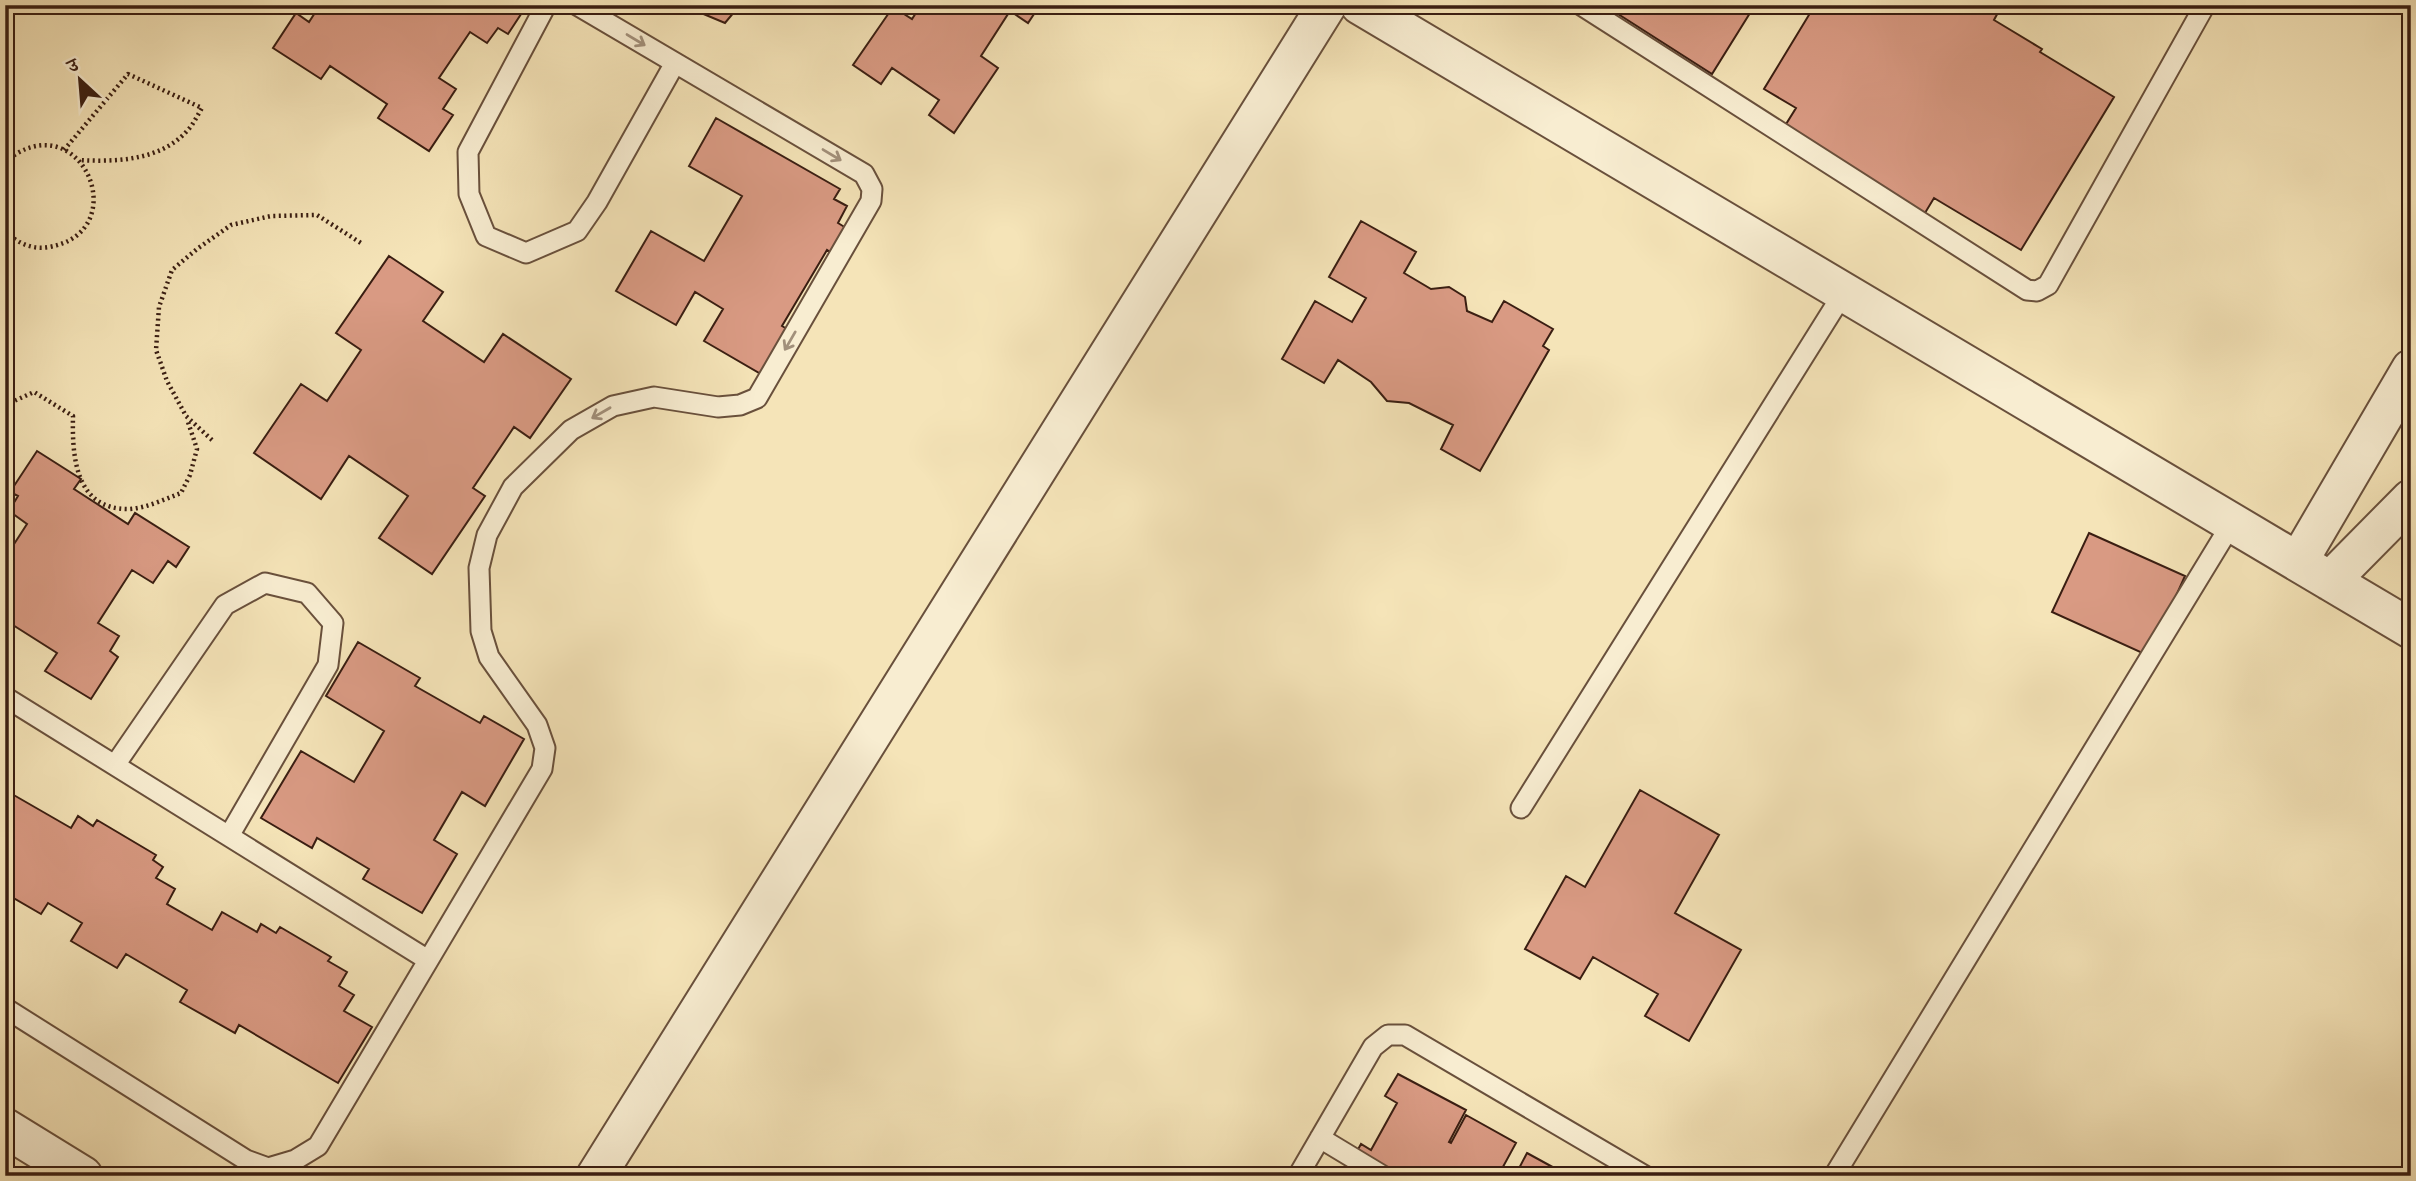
<svg xmlns="http://www.w3.org/2000/svg" width="2416" height="1181" font-family="Cardo,'Noto Serif Devanagari',serif">
  <style>
    .building { fill: #d99a83; stroke: #3a1e12; stroke-width: 2 }
    .lines { fill: none; stroke-linecap: round; stroke-linejoin: round }
    .service-casing { stroke: #69503c; stroke-width: 23 }
    .minor-casing { stroke: #69503c; stroke-width: 42 }
    .path { stroke: #3a1e12; stroke-width: 4.5; stroke-dasharray: 2 3.5; stroke-linecap: butt }
    .service { stroke: #f8edd1; stroke-width: 19 }
    .minor { stroke: #f8edd1; stroke-width: 38 }
    .oneway { stroke: #a2907b }
  </style>
  <rect width="100%" height="100%" fill="#f5e4b8"/>
  <filter id="stains"><feTurbulence type="fractalNoise" baseFrequency=".00286" numOctaves="4"/><feColorMatrix values="0 0 0 0 .2 0 0 0 0 .09 0 0 0 0 .02 0 0 0 .5 -.17"/></filter>
  <radialGradient id="worn" r=".72"><stop offset=".6" stop-color="#630" stop-opacity="0"/><stop offset="1" stop-color="#630" stop-opacity=".3"/></radialGradient>
  <path class="building" d="M320 5 325 7 327 5H520L525 8 508 34 498 28 487 43 470 32 439 78 456 89 443 109 453 115 429 151 378 118 387 104 330 66 321 79 273 48 296 13 309 22Z
    M682 5H740L725 23Z
    M921 5H1040L1028 23 1010 11 981 56 998 68 954 133 929 115 939 100 892 68 881 84 853 65 893 7 912 19Z
    M1604 5H1755L1712 74Z
    M1815 5H1998L2001 7 1994 20 2042 49 2040 52 2114 97 2021 250 1934 198 1925 213 1783 129 1796 108 1764 89Z
    M716 118 840 189 834 199 847 206 838 223 851 231 836 256 827 250 782 326 792 332 766 377 704 341 723 309 695 292 676 325 616 291 651 231 704 261 742 196 689 166Z
    M1361 221 1416 252 1404 273 1431 289 1449 287 1465 297 1467 311 1492 322 1504 301 1553 329 1543 346 1549 350 1480 471 1441 449 1453 425 1409 403 1387 401 1371 382 1338 360 1324 383 1282 359 1315 301 1352 322 1366 298 1329 277Z
    M389 256 443 292 423 321 484 362 503 334 571 379 530 438 514 427 473 488 485 496 432 574 379 538 408 496 349 456 321 499 254 453 301 384 327 401 361 350 336 333Z
    M37 451 81 479 74 489 128 524 135 513 189 547 176 567 168 561 153 583 132 570 98 623 119 636 110 651 118 657 91 699 45 671 57 653 5 620V558L27 524 9 511 18 496 10 492Z
    M2089 533 2185 576 2149 656 2052 612Z
    M358 642 420 678 415 686 480 723 484 716 524 739 485 806 462 792 434 840 457 854 422 913 363 879 369 869 317 838 312 848 261 818 301 751 354 782 384 731 326 696Z
    M5 790 71 828 78 816 93 826 97 820 156 855 153 860 163 867 156 878 175 889 167 904 212 930 222 912 257 932 261 924 276 933 280 927 331 957 328 961 347 972 339 986 354 995 344 1011 372 1027 338 1083 239 1025 235 1033 180 1002 187 990 126 954 117 968 71 941 82 923 48 903 41 914 5 893 10 883 5 881Z
    M1640 790 1719 835 1675 913 1741 950 1689 1041 1645 1016 1658 994 1593 957 1580 979 1525 949 1566 876 1585 887Z
    M1398 1074 1466 1110 1449 1142 1451 1143 1466 1115 1516 1143 1498 1176H1422L1407 1168 1403 1176H1397L1356 1153 1361 1144 1371 1150 1397 1103 1385 1096Z
    M1527 1153 1569 1176H1515Z"/>
  <g class="lines">
    <defs>
      <path id="service" d="M546 5 468 152 469 194 486 236 526 253 577 231 597 202 675 63
        M1581 5 2027 290 2037 291 2048 285 2205 5
        M5 697 428 960
        M115 765 225 605 265 583 307 593 333 623 328 665 229 836
        M1521 808 1844 292
        M5 1008 246 1160 268 1168 295 1160 318 1146 542 769 545 748 537 725 489 657 481 631 479 568 487 535 513 487 571 430 613 406 654 397 718 407 740 405 757 398 871 201 872 189 864 174 577 5
        M1320 1138 1383 1176
        M1298 1176 1373 1047 1388 1035H1405L1645 1176
        M1834 1176 2232 523"/>
      <path id="minor" d="M1360 5 2411 629
        M2298 562 2411 369
        M2330 581 2411 499
        M5 1128 83 1176
        M596 1176 1327 5"/>
    </defs>
    <use href="#service" class="service-casing"/>
    <use href="#minor" class="minor-casing"/>
    <path class="path" d="M64 150 128 74 202 108C197 116 193 125 187 131 160 161 115 162 79 160
      M5 162C80 99 137 232 49 247 32 250 17 243 5 231
      M5 405 34 392 73 416C72 456 75 510 129 509 147 508 165 499 181 493L190 475 197 449 187 419
      M212 440 186 416 167 381 156 350 159 307 172 270 197 249 231 225 271 216 317 215 361 243"/>
    <use href="#service" class="service"/>
    <use href="#minor" class="minor"/>
  </g>
  <defs><path id="oneway-shaft" d="M-6 0H5M1.5-3L5.5 0L1.5 3" fill="none" stroke-width="1.6" stroke-linecap="round" stroke-linejoin="round" transform="scale(1.75)"/></defs>
  <g class="oneway">
    <use href="#oneway-shaft" transform="translate(636 40) rotate(31)"/>
    <use href="#oneway-shaft" transform="translate(832 155) rotate(31)"/>
    <use href="#oneway-shaft" transform="translate(790 341) rotate(120)"/>
    <use href="#oneway-shaft" transform="translate(601 413) rotate(150)"/>
  </g>
  <rect width="2416" height="1181" fill="none" stroke="#f5e4b8" stroke-width="28"/>
  <rect x="7" y="7" width="2402" height="1167" fill="none" stroke="#3a1e12" stroke-width="3.5"/>
  <rect x="14" y="14" width="2388" height="1153" fill="none" stroke="#3a1e12" stroke-width="2"/>
  <g transform="translate(80 80) rotate(334)" stroke="#f8edd1" stroke-width="5" paint-order="stroke">
  <path d="M0-5L12 26L0 18L-12 26Z" fill="#3a1e12"/>
  <text y="-10" font-size="19" font-weight="bold" text-anchor="middle" fill="#3a1e12">उ</text>
  </g>
  <rect width="100%" height="100%" filter="url(#stains)"/>
  <rect width="100%" height="100%" fill="url(#worn)"/>
</svg>
